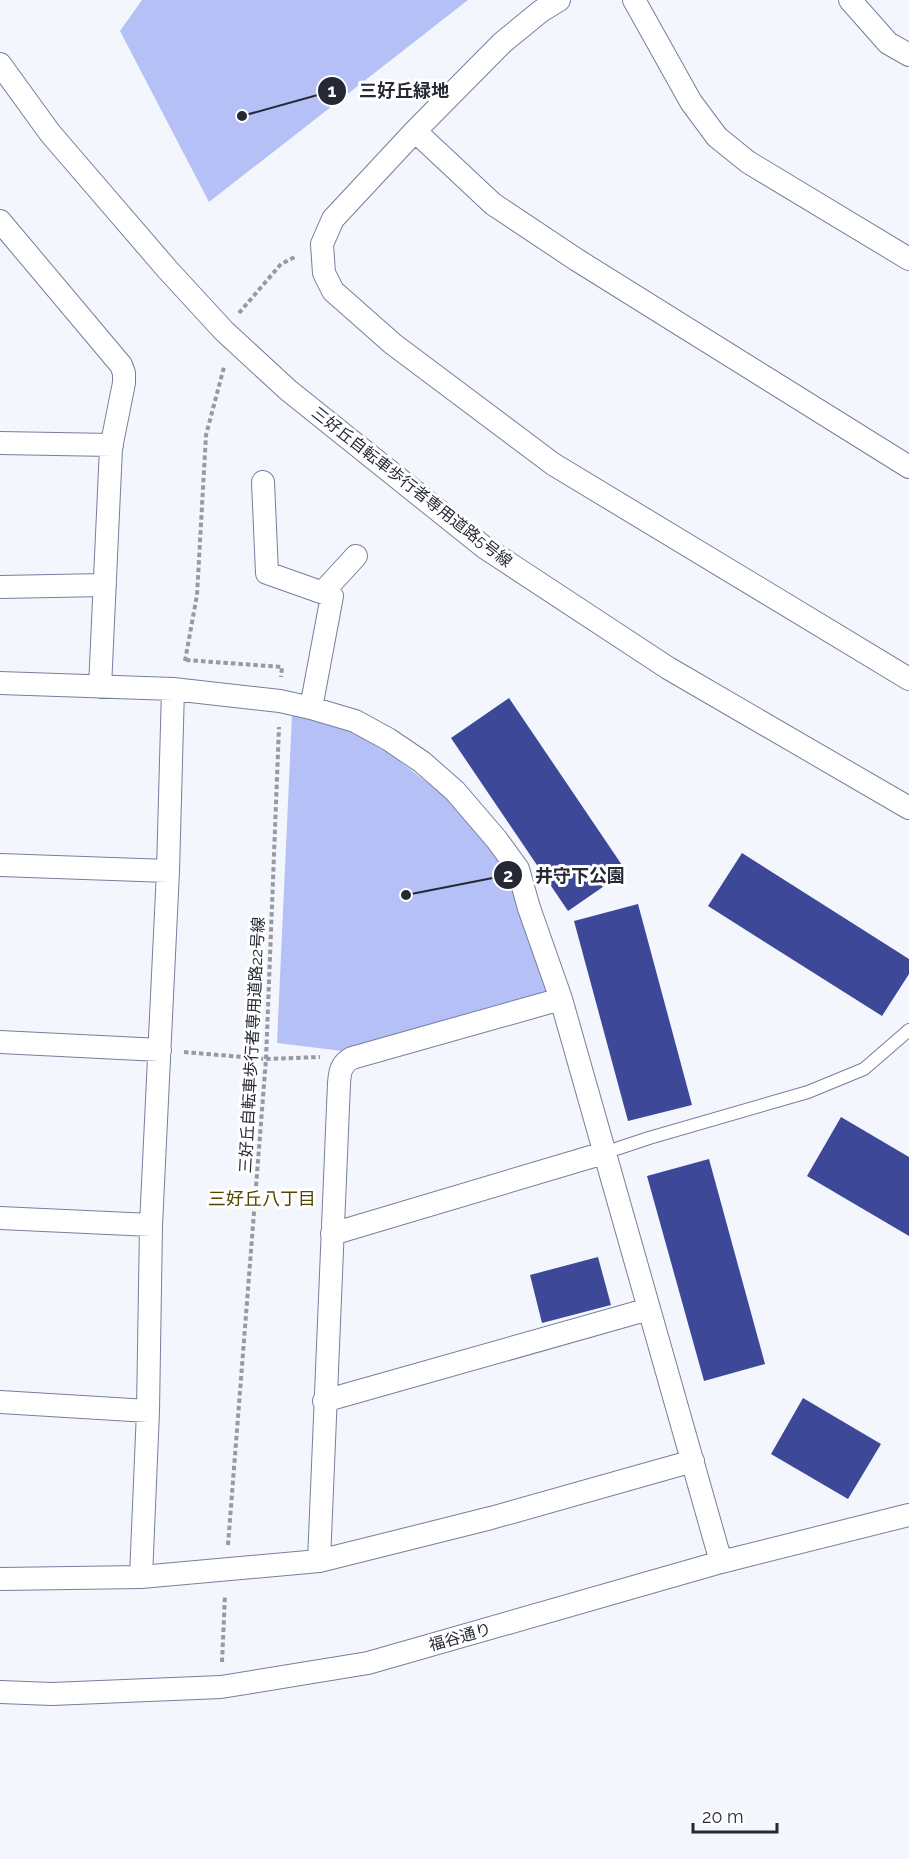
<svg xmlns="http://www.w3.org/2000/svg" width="909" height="1859" font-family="Raleway,'Noto Sans JP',sans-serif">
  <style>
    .green { fill: #b4c0f6 }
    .building { fill: #3e4898 }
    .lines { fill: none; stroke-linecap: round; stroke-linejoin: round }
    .lane-casing { stroke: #777e9b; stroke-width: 14 }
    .street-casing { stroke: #777e9b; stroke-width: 24 }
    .path { stroke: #979aa3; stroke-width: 4; stroke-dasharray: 4.5 3; stroke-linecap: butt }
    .lane { stroke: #fff; stroke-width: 12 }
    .street { stroke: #fff; stroke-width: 22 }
    .labels { text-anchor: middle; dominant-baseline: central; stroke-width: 6; stroke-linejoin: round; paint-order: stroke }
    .street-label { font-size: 16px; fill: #262935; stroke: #fff }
    .neighbourhood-label { font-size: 18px; fill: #534401; stroke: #fff }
    .leader { fill: none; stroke: #262935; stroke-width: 2 }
    .callout-dot { fill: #262935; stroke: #fff; stroke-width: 2 }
    .mark-label { font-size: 18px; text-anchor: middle; font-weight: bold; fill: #fff }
    .callout-label { font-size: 18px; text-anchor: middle; font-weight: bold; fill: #262935; stroke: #fff; stroke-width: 6; stroke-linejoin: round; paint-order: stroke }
  </style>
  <rect width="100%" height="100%" fill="#f4f6fd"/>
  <path class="green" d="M142 0H468L209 202 120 31Z
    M292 715 345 726 398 760 465 812 511 864 563 988 351 1052 277 1043Z"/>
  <path class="building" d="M509 698 626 871 568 911 451 738Z
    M742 853 909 959V974L882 1016 708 906Z
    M638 904 692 1105 628 1121 574 921Z
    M841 1117 909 1157V1236L807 1176Z
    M709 1159 765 1364 704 1381 647 1176Z
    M598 1257 611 1305 542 1323 530 1275Z
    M803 1398 881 1444 848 1499 771 1454Z"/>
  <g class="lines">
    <defs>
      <path id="lane" d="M604 1153 649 1138 808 1092 864 1069 909 1030"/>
      <path id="street" d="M559 0 541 11 502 43 415 131 333 219 322 244 324 273 333 291 393 344 553 464 909 679
        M634 0 691 102 717 137 748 162 909 259
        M850 0 888 43 909 55
        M0 64 50 133 167 269 224 331 288 390 484 547 668 668 909 808
        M415 131 493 204 577 260 909 467
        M0 221 121 365 124 373V383L111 448 100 687
        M0 443 112 445
        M263 482 267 573 332 596 311 708
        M0 587 105 585
        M323 592 356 556
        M0 683 173 689 280 701 311 708 355 721 388 739 422 762 455 791 497 840 518 869 529 908 561 999 721 1562
        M0 865 168 871
        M0 1042 160 1050
        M0 1218 151 1225
        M332 1234 604 1153
        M324 1401 649 1309
        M0 1402 148 1411
        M319 1561 339 1083C340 1071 341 1064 352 1058L561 999
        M141 1577 148 1411 151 1225 168 871 173 689
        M0 1579 141 1577 319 1561 491 1518 693 1461
        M0 1692 52 1694 221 1687 368 1663 721 1562 909 1515"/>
    </defs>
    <use href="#lane" class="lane-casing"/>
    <use href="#street" class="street-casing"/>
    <path class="path" d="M239 313 281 264 297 256
      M186 660 282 667 281 677
      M185 661 197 595 206 435 224 367
      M184 1052 266 1059 320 1057
      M228 1545 266 1059 279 727
      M222 1662 225 1595"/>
    <use href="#lane" class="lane"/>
    <use href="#street" class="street"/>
  </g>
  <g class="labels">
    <g class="street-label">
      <text transform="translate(412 487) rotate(38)">三好丘自転車歩行者専用道路5号線</text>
      <text transform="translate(252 1045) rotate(-87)">三好丘自転車歩行者専用道路22号線</text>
      <text transform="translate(460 1637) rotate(-16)">福谷通り</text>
    </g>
    <g class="neighbourhood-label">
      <text x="262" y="1198">三好丘八丁目</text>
    </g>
  </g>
  <path class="leader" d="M242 116L332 91M406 895L508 875"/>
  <g class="callout-dot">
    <circle cx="242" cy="116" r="6"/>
    <circle cx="406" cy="895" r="6"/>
    <circle cx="332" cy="91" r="15"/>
    <circle cx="508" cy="875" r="15"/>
  </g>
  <g class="mark-label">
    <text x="332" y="97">1</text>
    <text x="508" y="882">2</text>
  </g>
  <g class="callout-label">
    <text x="404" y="97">三好丘緑地</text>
    <text x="580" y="882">井守下公園</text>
  </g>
  <path d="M693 1823v9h84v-9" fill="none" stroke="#262935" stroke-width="3"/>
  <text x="702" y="1823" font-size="18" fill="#262935" stroke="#ffffff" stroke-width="4.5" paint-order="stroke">20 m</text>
</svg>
